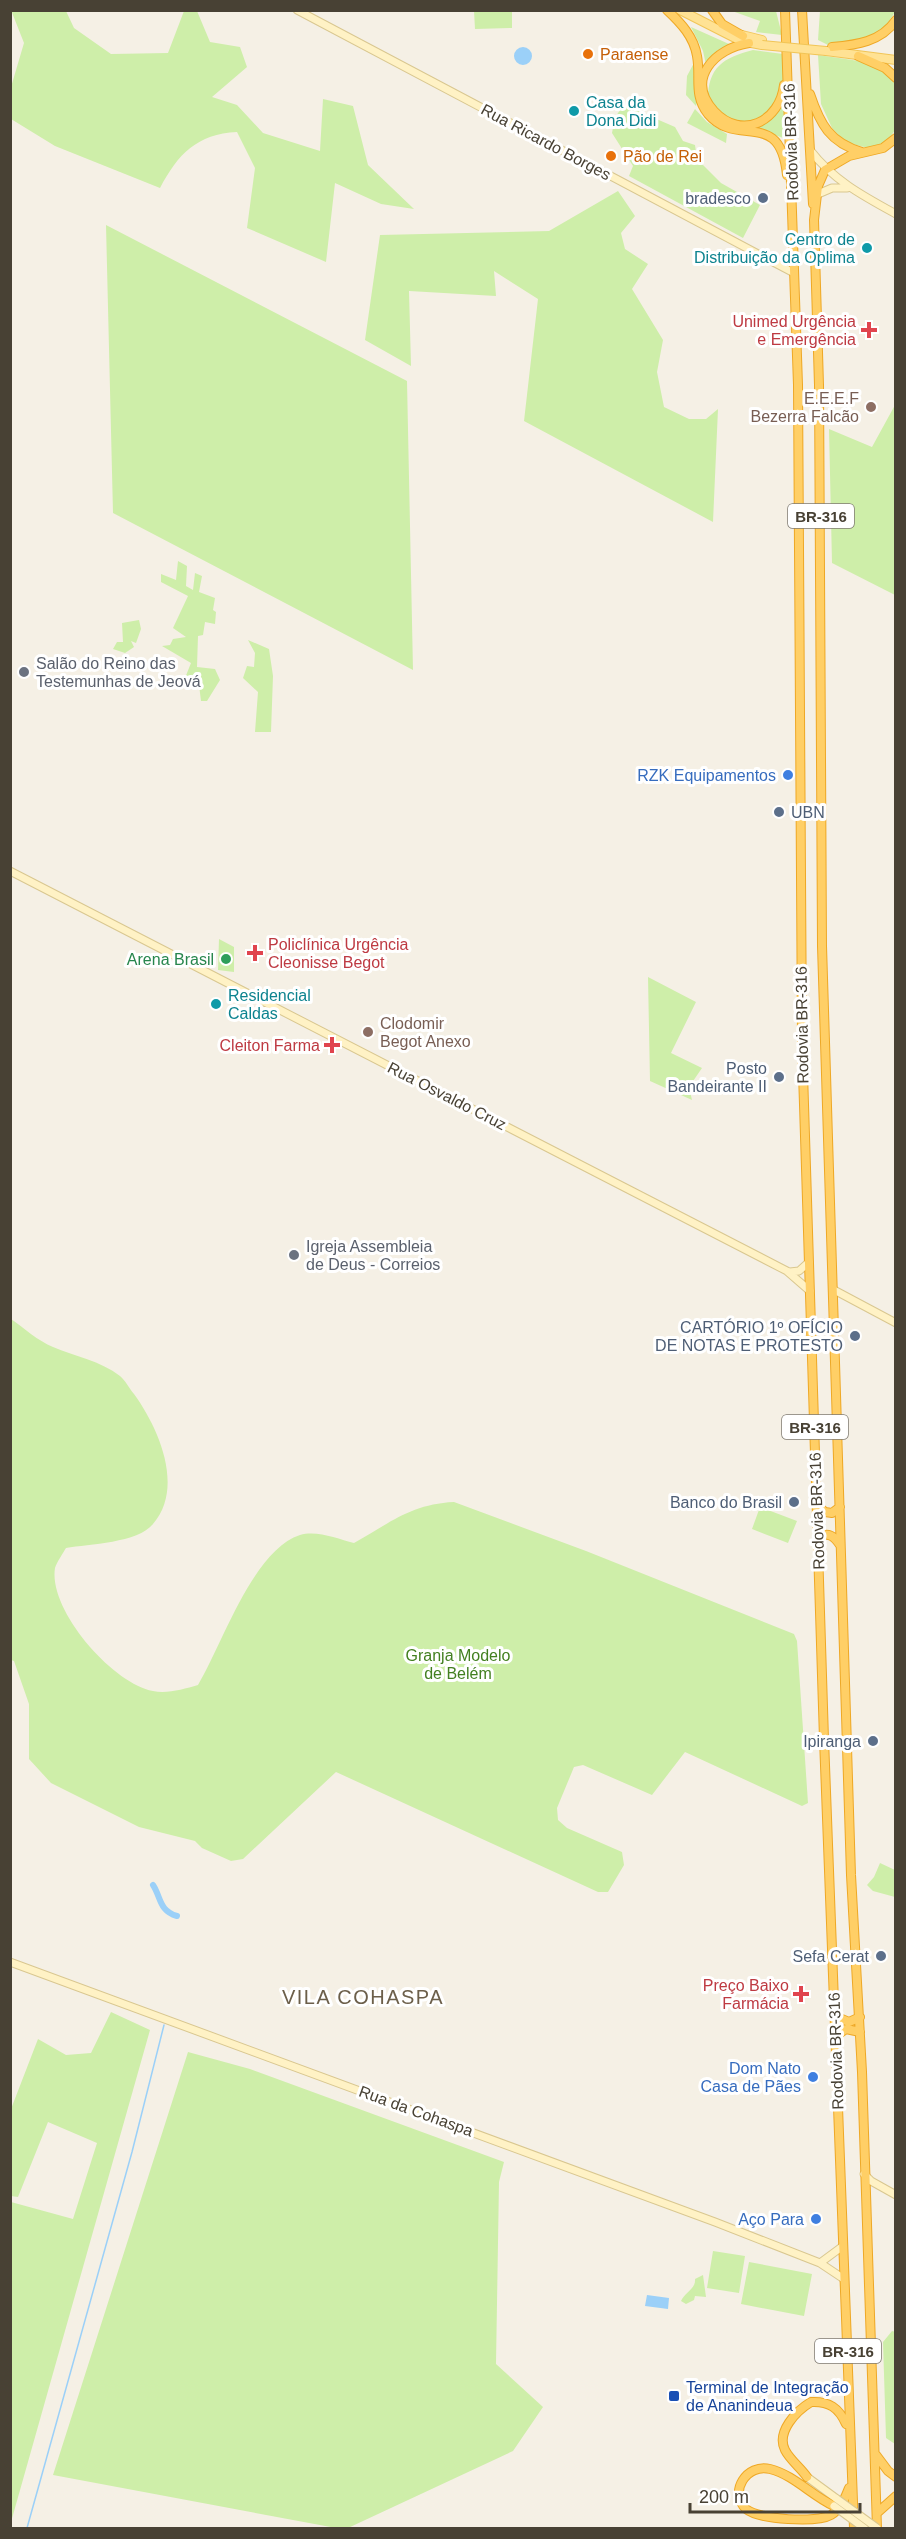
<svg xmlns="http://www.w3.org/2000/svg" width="906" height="2539" font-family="Helvetica,sans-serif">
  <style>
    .green { fill: #ceeea9 }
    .water { fill: #9bd0f8 }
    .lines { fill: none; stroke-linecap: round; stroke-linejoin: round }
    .stream { stroke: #9bd0f8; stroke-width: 1.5 }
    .canal { stroke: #9bd0f8; stroke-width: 6 }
    .secondary-casing { stroke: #d9c790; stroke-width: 9 }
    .primary-casing { stroke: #f1c557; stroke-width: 10 }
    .highway-casing { stroke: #eea826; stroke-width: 10 }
    .secondary { stroke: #fff2c5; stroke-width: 7 }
    .primary { stroke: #ffe294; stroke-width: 8 }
    .highway { stroke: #ffcf66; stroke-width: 8 }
    .secondary-bridge-casing { stroke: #d9c790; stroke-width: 9; stroke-linecap: butt }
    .primary-bridge-casing { stroke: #f1c557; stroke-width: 10; stroke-linecap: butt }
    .secondary-bridge { stroke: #fff2c5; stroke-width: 7 }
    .primary-bridge { stroke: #ffe294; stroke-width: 8 }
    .food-dot { fill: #e8710a; stroke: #fff; stroke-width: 2 }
    .culture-dot { fill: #0f9aa8; stroke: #fff; stroke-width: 2 }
    .service-dot { fill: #5c6f8a; stroke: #fff; stroke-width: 2 }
    .health-dot { fill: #e0444e; stroke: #fff; stroke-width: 2 }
    .education-dot { fill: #8d6e63; stroke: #fff; stroke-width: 2 }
    .worship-dot { fill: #6b7280; stroke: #fff; stroke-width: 2 }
    .shop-dot { fill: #3f7fe0; stroke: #fff; stroke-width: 2 }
    .leisure-dot { fill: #2e9e5b; stroke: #fff; stroke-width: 2 }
    .transit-dot { fill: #1a4fb4; stroke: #fff; stroke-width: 2 }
    .labels { text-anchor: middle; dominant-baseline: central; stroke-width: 6; stroke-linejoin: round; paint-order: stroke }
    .shield { fill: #fff; stroke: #7f7a71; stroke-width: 1.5 }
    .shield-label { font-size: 15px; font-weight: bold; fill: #484134 }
    .food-label { font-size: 16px; fill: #c56008; stroke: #fff; text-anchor: start }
    .culture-label { font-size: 16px; fill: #0d838f; stroke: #fff; text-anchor: start }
    .street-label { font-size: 16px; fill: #484134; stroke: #fff }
    .service-label { font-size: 16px; fill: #4e5e75; stroke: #fff; text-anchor: end }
    .health-label { font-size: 16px; fill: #be3a42; stroke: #fff; text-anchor: end }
    .education-label { font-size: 16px; fill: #785e54; stroke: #fff; text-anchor: end }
    .worship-label { font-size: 16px; fill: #5b616d; stroke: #fff; text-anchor: start }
    .shop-label { font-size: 16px; fill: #366cbe; stroke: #fff; text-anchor: end }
    .leisure-label { font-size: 16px; fill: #27864d; stroke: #fff; text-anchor: end }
    .park-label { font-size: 16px; fill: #438021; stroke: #fff }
    .transit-label { font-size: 16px; fill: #164399; stroke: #fff; text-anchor: start }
    .quarter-label { font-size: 20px; letter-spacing: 1.5px; fill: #6c5f4a; stroke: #fff }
  </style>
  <rect width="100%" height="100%" fill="#f5f0e5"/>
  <path class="green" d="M11 10 66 11 74 28 111 54 168 53 184 11H197L210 42 240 47 247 67 212 97 237 105 263 133 320 151 323 99 353 106 368 165 414 209 381 204 335 183 326 262 247 228 255 168 237 132C197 134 178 154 160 188L55 146 11 119V87L24 43Z
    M474 11H512V28L475 29Z
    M732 11H776L782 35 756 32 760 21Z
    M820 11H895V12L884 29 869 37 832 47 818 40Z
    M691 27 729 44 717 51 706 65 703 51Z
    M753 50 783 54C786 73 783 97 771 112 766 117 755 120 749 123L731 119 708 103C707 68 722 58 753 50Z
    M818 55 866 62 893 77 896 86 895 130 887 142 868 148 845 142 832 128 821 104Z
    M695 61 697 102 696 106 686 95 687 76Z
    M785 102 786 139 752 127 782 104Z
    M624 105 675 127 683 141 695 145 697 159 721 183 760 205 743 238 629 176 633 166 612 133 615 117Z
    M695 109 707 122 727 134 726 143 687 123Z
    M618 191 635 216 621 233 625 249 648 264 632 289 663 340 657 372 664 407 689 419H706L718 409 713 522 524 421 538 299 494 271 496 296 409 291 411 366 365 340 380 235 549 231Z
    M106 225 407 381 413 670 113 513Z
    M895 405V595L832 563 829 429 872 447Z
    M178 561 187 566 186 586 193 590 195 573 202 576 199 592 215 598 213 610 216 612 215 624 205 622 203 635 198 636 197 667 215 669 220 680 207 701H201L199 685 185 678 191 663 162 646 170 645 173 639 186 637 173 628 188 596 161 582V574L176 580Z
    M139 620 141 629 136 643 131 641 134 647 125 653 113 649 117 642H123L122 623Z
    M248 640 269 649 273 676 271 732H255L258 692 243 678 247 666 254 667 255 653Z
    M219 939 234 947V972L218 970Z
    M648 977 696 1002 671 1053 702 1068 689 1087 692 1100 650 1081Z
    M11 1319C24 1328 38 1341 53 1347 74 1356 101 1361 120 1376 125 1380 129 1388 134 1394 158 1427 185 1487 153 1524 138 1543 89 1544 66 1548 63 1553 57 1562 55 1568 48 1610 113 1684 153 1691 167 1694 184 1689 198 1685 222 1645 253 1550 300 1535 317 1530 338 1539 354 1543 390 1523 411 1504 454 1502L586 1551 794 1634 797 1641 808 1803 802 1806 685 1752 652 1795 583 1765 574 1767 557 1808 558 1820 567 1828 622 1852 624 1865 608 1892H598L336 1772 243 1859 231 1861 202 1848 195 1841 139 1827 51 1783 29 1759V1704L14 1661 11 1660Z
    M760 1507 797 1521 788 1543 752 1529Z
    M880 1863 895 1870V1897L873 1891 867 1885 874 1877Z
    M111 2012 150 2030 11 2522V2202L73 2219 97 2143 48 2122 18 2197 11 2196V2109L38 2039 66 2055 91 2053Z
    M188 2052 250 2069 504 2162 499 2182 496 2364 543 2407 513 2451 348 2528H336L53 2475Z
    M713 2251 745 2256 739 2293 707 2288Z
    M749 2262 812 2274 804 2316 741 2304Z
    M703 2275 706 2297 695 2296 694 2300 686 2304 681 2301C685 2292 696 2289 695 2279Z
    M892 2331 896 2332 895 2444 886 2438 883 2342Z"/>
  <path class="water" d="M514 56a9 9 0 1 1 18 0a9 9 0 1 1-18 0Z
    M647 2295 669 2298 668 2309 645 2306Z"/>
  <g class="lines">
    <path class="stream" d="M27 2528 132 2152 164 2025"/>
    <path class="canal" d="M153 1885C161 1897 159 1911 177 1916"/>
    <defs>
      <path id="secondary" d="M297 10 794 273
        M810 150C833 180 863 196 896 214
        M818 194 832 188H847
        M10 871 787 1271 810 1291
        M790 1272 799 1271 809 1262
        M834 1290 896 1323
        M10 1962 715 2222 820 2263 844 2279
        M864 2174 871 2181 896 2195
        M820 2263 843 2246
        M807 2477 837 2499"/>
      <path id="primary" d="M680 10 741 41 762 45
        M738 34 762 40
        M826 51 896 60"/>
      <path id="highway" d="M667 10C681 23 694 37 697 56 701 77 693 95 708 114 737 149 780 107 787 175
        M712 10 722 24 743 36
        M785 10 798 385 802 1041 824 1739 854 2528
        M802 10 813 204
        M749 43C715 48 685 79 714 111 742 141 780 121 784 85
        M832 47C856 45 881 42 896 20
        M858 56 885 68 896 78
        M810 94C820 124 830 143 862 152
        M818 1506 825 1512 832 1513 840 1507
        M818 1537C829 1532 834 1536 840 1545
        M835 2016 849 2022 860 2017
        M836 2036 846 2029 860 2032
        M876 2455 888 2471 896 2477
        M807 2477C801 2468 790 2460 785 2450 776 2432 796 2411 811 2402 829 2401 839 2408 846 2424
        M834 2506C812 2496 794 2475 770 2469 747 2463 728 2492 746 2509 759 2520 817 2523 831 2515 841 2509 845 2498 849 2488
        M877 2513 896 2496
        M877 2528 862 2072 851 1875 822 946 819 385 814 220 818 186 825 170 849 156 883 148 896 138"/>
    </defs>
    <use href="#secondary" class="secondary-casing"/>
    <use href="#primary" class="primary-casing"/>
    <use href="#highway" class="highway-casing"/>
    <use href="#secondary" class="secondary"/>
    <use href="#primary" class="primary"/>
    <use href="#highway" class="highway"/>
    <defs>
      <path id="secondary-bridge" d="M837 2499 877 2528
        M834 2506 864 2528"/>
      <path id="primary-bridge" d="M762 45 826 51"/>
    </defs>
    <use href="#secondary-bridge" class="secondary-bridge-casing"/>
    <use href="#primary-bridge" class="primary-bridge-casing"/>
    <use href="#secondary-bridge" class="secondary-bridge"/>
    <use href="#primary-bridge" class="primary-bridge"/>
  </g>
  <g class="food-dot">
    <circle cx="588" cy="54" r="6"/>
    <circle cx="611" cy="156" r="6"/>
  </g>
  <g class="culture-dot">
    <circle cx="574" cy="111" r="6"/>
    <circle cx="867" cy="248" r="6"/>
    <circle cx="216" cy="1004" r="6"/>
  </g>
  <g class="service-dot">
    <circle cx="763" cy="198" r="6"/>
    <circle cx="779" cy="812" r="6"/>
    <circle cx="779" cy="1077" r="6"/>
    <circle cx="855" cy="1336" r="6"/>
    <circle cx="794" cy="1502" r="6"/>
    <circle cx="873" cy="1741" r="6"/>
    <circle cx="881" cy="1956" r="6"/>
  </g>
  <g class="health-dot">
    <path d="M866 321h6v6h6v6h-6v6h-6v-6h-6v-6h6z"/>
    <path d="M252 944h6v6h6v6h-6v6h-6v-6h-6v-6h6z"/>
    <path d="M329 1036h6v6h6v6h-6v6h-6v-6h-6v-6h6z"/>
    <path d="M798 1985h6v6h6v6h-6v6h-6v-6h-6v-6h6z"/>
  </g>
  <g class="education-dot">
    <circle cx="871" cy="407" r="6"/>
    <circle cx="368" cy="1032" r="6"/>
  </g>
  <g class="worship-dot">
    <circle cx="24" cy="672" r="6"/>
    <circle cx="294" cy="1255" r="6"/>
  </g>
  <g class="shop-dot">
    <circle cx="788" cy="775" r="6"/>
    <circle cx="813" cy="2077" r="6"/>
    <circle cx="816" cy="2219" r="6"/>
  </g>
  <circle class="leisure-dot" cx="226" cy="959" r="6"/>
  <rect class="transit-dot" x="668" y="2390" width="12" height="12" rx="3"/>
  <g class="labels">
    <g class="shield">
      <rect x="788" y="504" width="66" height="24" rx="4.5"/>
      <rect x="782" y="1415" width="66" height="24" rx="4.5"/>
      <rect x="815" y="2339" width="66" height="24" rx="4.5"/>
    </g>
    <g class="shield-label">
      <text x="821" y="516">BR-316</text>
      <text x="815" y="1427">BR-316</text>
      <text x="848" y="2351">BR-316</text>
    </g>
    <g class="food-label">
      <text x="600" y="54">Paraense</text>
      <text x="623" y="156">Pão de Rei</text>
    </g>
    <g class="culture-label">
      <text x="586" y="102">Casa da<tspan x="586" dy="18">Dona Didi</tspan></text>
      <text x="855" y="239" text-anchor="end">Centro de<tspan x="855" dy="18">Distribuição da Oplima</tspan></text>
      <text x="228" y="995">Residencial<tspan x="228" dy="18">Caldas</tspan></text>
    </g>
    <g class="street-label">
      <text transform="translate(546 142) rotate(28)">Rua Ricardo Borges</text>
      <text transform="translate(791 142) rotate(-92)">Rodovia BR-316</text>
      <text transform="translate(802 1025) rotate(-91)">Rodovia BR-316</text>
      <text transform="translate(447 1096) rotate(27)">Rua Osvaldo Cruz</text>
      <text transform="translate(817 1511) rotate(-92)">Rodovia BR-316</text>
      <text transform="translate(836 2051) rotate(-92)">Rodovia BR-316</text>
      <text transform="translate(416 2111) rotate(20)">Rua da Cohaspa</text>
    </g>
    <g class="service-label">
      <text x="751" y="198">bradesco</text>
      <text x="791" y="812" text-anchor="start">UBN</text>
      <text x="767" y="1068">Posto<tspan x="767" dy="18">Bandeirante II</tspan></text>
      <text x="843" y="1327">CARTÓRIO 1º OFÍCIO<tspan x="843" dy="18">DE NOTAS E PROTESTO</tspan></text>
      <text x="782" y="1502">Banco do Brasil</text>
      <text x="861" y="1741">Ipiranga</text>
      <text x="869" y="1956">Sefa Cerat</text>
    </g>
    <g class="health-label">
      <text x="856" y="321">Unimed Urgência<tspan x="856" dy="18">e Emergência</tspan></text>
      <text x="268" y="944" text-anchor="start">Policlínica Urgência<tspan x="268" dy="18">Cleonisse Begot</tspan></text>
      <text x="320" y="1045">Cleiton Farma</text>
      <text x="789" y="1985">Preço Baixo<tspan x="789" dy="18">Farmácia</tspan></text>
    </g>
    <g class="education-label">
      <text x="859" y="398">E.E.E.F<tspan x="859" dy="18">Bezerra Falcão</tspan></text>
      <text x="380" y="1023" text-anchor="start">Clodomir<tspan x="380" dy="18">Begot Anexo</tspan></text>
    </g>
    <g class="worship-label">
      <text x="36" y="663">Salão do Reino das<tspan x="36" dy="18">Testemunhas de Jeová</tspan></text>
      <text x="306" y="1246">Igreja Assembleia<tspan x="306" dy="18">de Deus - Correios</tspan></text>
    </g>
    <g class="shop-label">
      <text x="776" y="775">RZK Equipamentos</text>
      <text x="801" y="2068">Dom Nato<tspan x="801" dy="18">Casa de Pães</tspan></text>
      <text x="804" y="2219">Aço Para</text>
    </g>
    <g class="leisure-label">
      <text x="214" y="959">Arena Brasil</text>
    </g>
    <g class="park-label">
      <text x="458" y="1655">Granja Modelo<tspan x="458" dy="18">de Belém</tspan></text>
    </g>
    <g class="transit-label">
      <text x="686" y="2387">Terminal de Integração<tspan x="686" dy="18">de Ananindeua</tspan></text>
    </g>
    <g class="quarter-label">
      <text x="363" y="1997">VILA COHASPA</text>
    </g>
  </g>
  <rect width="906" height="2539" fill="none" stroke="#484134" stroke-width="24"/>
  <path d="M690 2503v9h170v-9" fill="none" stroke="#484134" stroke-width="3"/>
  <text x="699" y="2503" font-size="18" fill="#484134" stroke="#ffffff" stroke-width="4.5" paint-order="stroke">200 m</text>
</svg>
